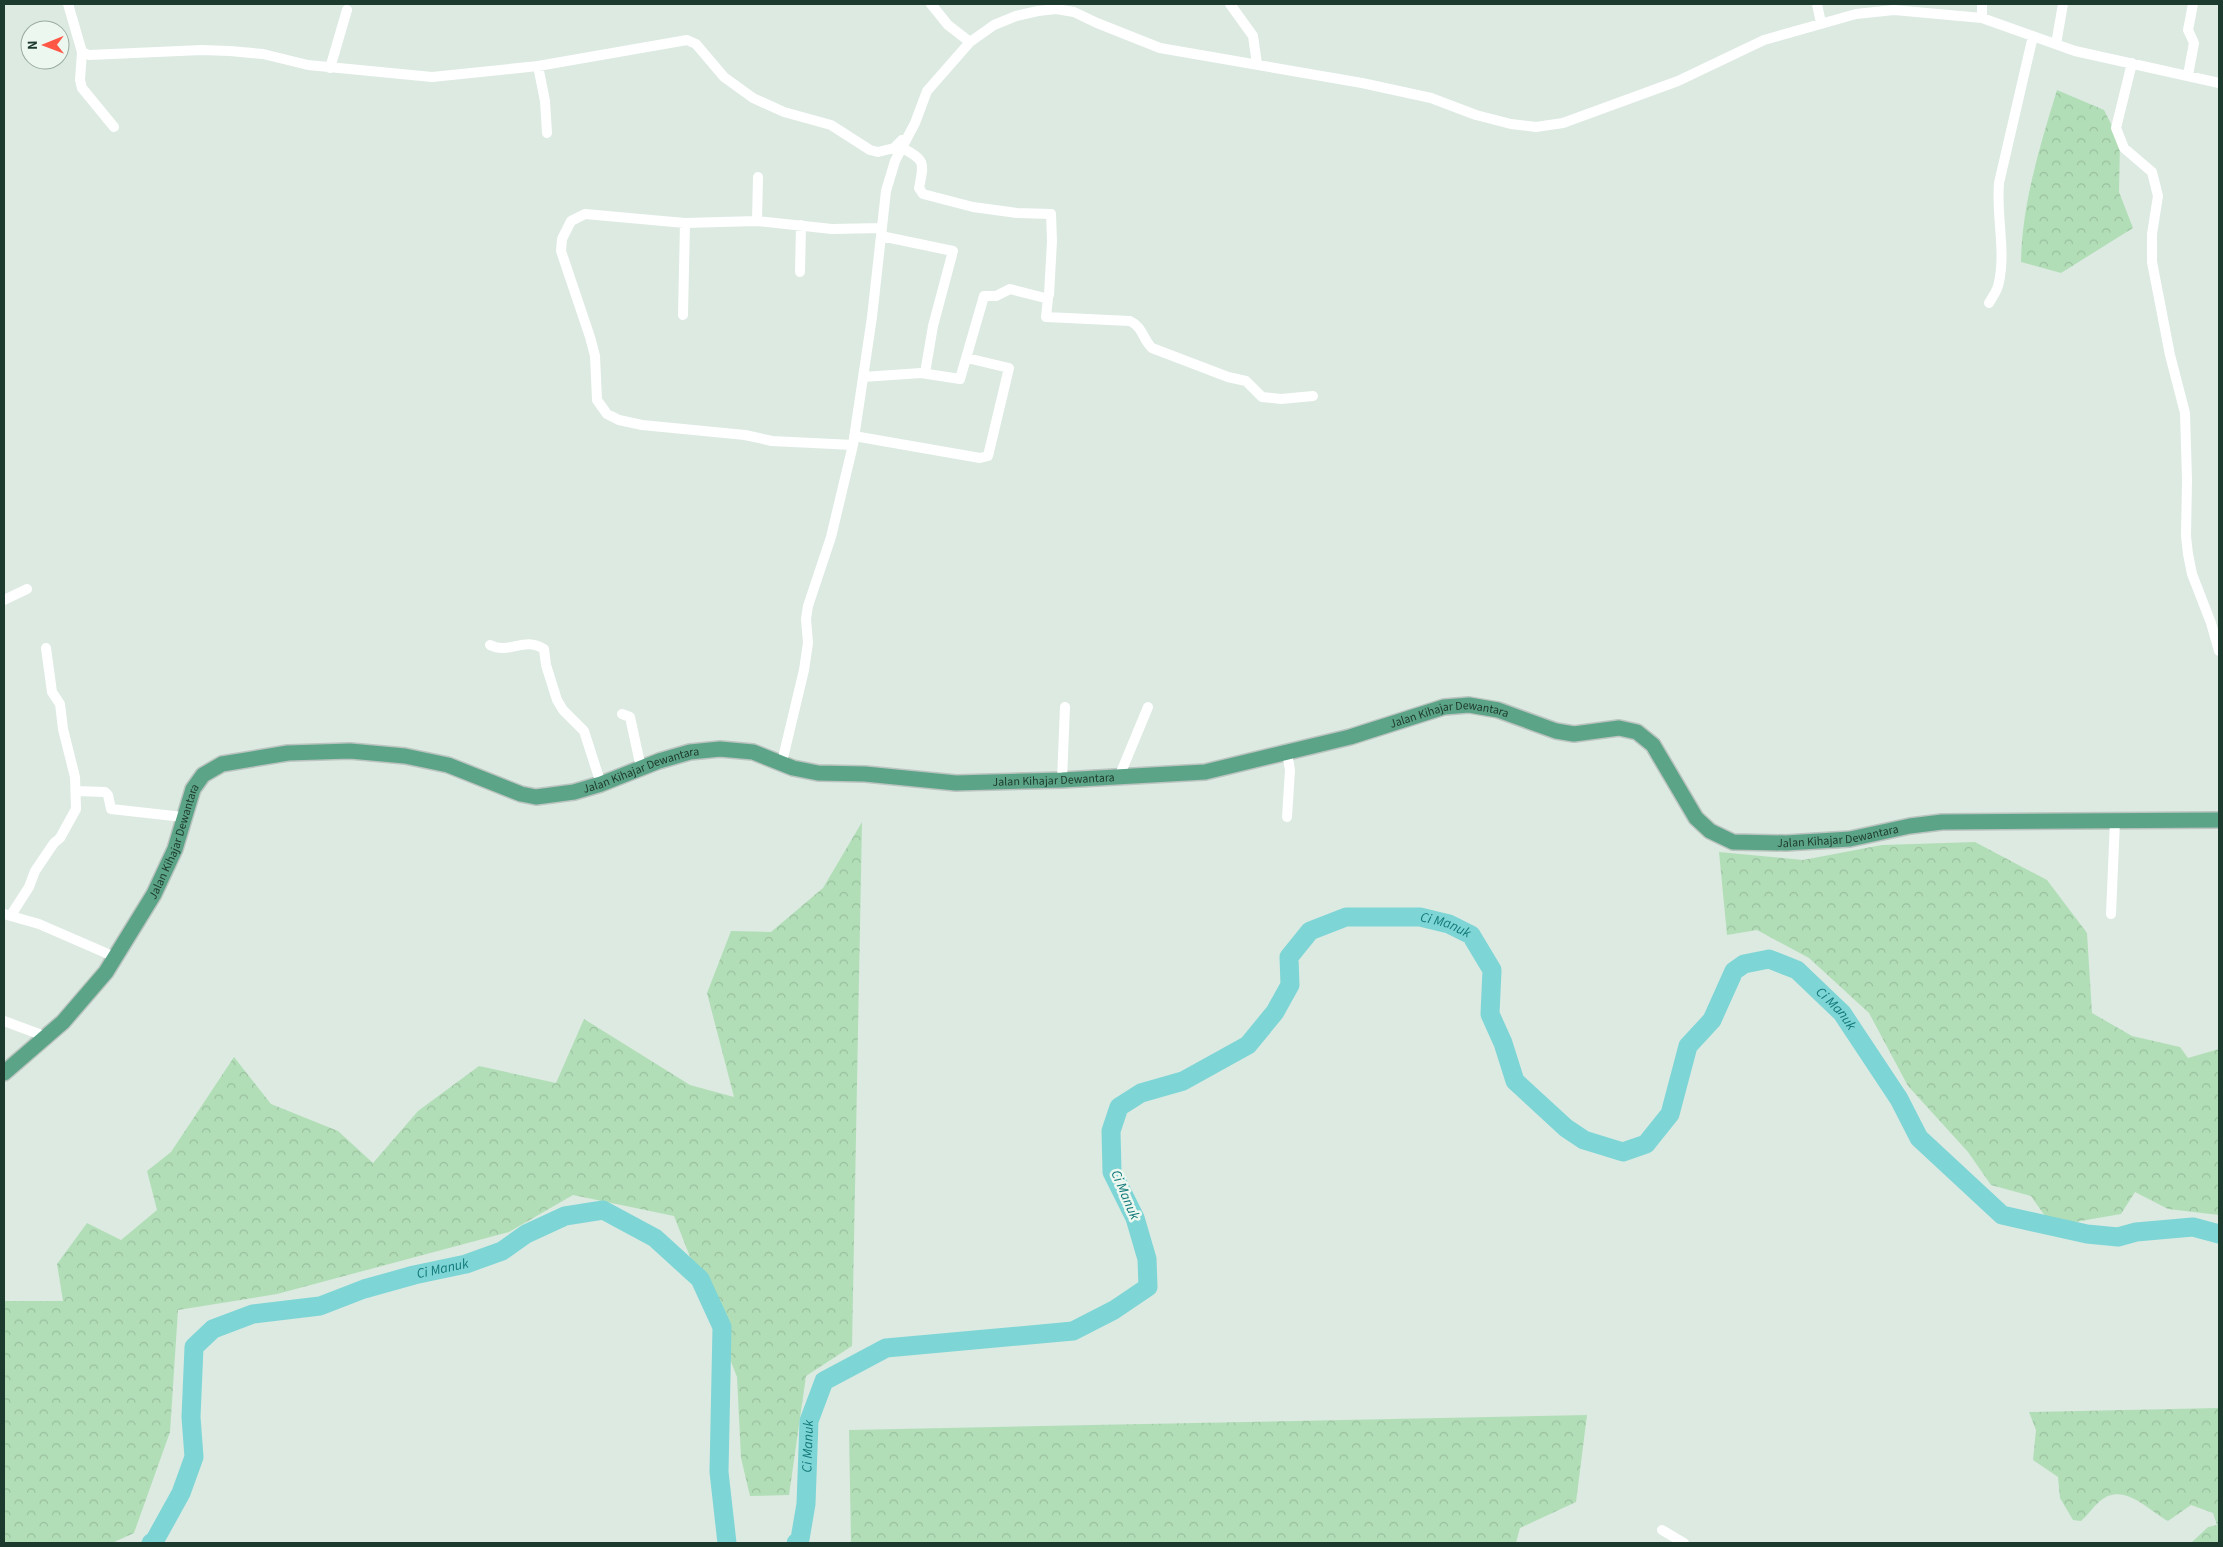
<svg xmlns="http://www.w3.org/2000/svg" width="2223" height="1547" font-family="'Source Sans 3',sans-serif">
  <style>
    .forest { fill: url(#forest-crowns) }
    .lines { fill: none; stroke-linecap: round; stroke-linejoin: round }
    .river { stroke: #7dd5d6; stroke-width: 19 }
    .primary-casing { stroke: #bbc4c0; stroke-width: 18 }
    .minor { stroke: #fff; stroke-width: 10 }
    .primary { stroke: #5ca487; stroke-width: 15 }
    .labels { text-anchor: middle; dominant-baseline: central; stroke-width: 5; stroke-linejoin: round; paint-order: stroke }
    .street-label { font-size: 12px; fill: #1d3a2e; stroke: #ecf7f0 }
    .water-label { font-size: 14px; font-style: italic; fill: #13797a; stroke: #ecf7f0 }
  </style>
  <defs>
    <pattern id="forest-crowns" width="20" height="18" patternUnits="userSpaceOnUse" patternTransform="scale(1.25)"><rect width="20" height="18" fill="#b2deb7"/><path d="M2 6a3 3 0 1 1 6 0M12 15a3 3 0 1 1 6 0" fill="none" stroke="#99bf9e"/></pattern>
  </defs>
  <rect width="100%" height="100%" fill="#dceae2"/>
  <path class="forest" d="M2057 90 2104 110 2120 142 2119 192 2133 228 2061 273 2021 262C2022 203 2040 146 2057 90Z
    M862 822 852 1346 806 1376 789 1495 750 1496 741 1458 737 1377 674 1216 573 1195 509 1232 277 1294 178 1310 170 1432 134 1533 112 1543H4V1301H63L57 1264 87 1223 121 1240 157 1210 147 1171 171 1152 234 1057 271 1104 338 1131 373 1163 418 1111 479 1066 556 1083 584 1019 690 1085 734 1097 707 993 731 931 771 932 823 888Z
    M1975 842 2047 880 2087 933 2092 1013 2132 1036 2180 1047 2188 1058 2219 1049V1215L2168 1209 2135 1192 2121 1214 2052 1226 2031 1196 1991 1185 1968 1152 1908 1086 1869 1013 1809 958 1757 930 1727 935 1719 852 1803 860 1882 845Z
    M2219 1408V1543H2191L2208 1527 2217 1525 2213 1513 2191 1505 2168 1521C2148 1510 2123 1481 2100 1501 2093 1507 2088 1515 2081 1521L2073 1520 2060 1498 2058 1477 2033 1460 2036 1430 2029 1412Z
    M1587 1415 1576 1502 1520 1528 1516 1543H851L849 1430Z"/>
  <g class="lines">
    <g class="river">
      <path id="s1" d="M151 1543 155 1540 181 1493 194 1457 191 1417 194 1347 213 1329 253 1314 320 1306 364 1289 414 1275 466 1264 502 1251 526 1234 565 1216 603 1210 655 1238 700 1279 722 1327 719 1472 727 1543"/>
      <path id="s2" d="M796 1543 800 1539 806 1504 809 1421 824 1381 886 1348 1073 1331 1114 1310 1148 1287 1147 1259 1135 1218 1112 1172 1111 1131 1119 1107 1141 1093 1183 1081 1248 1045 1275 1012 1290 985 1289 957 1310 931 1346 917H1420L1449 924 1471 935 1492 970 1490 1014 1503 1043 1515 1081 1566 1128 1584 1140 1623 1152 1646 1144 1670 1114 1688 1046 1712 1020 1734 971 1744 964 1769 959 1797 970 1842 1013 1899 1099 1919 1138 2002 1215 2087 1234 2118 1237 2136 1232 2193 1227 2219 1234"/>
    </g>
    <defs>
      <g id="primary">
        <path id="s3" d="M4 1073 63 1022 106 972 154 894 175 849 193 789 203 775 222 764 288 753 350 751 405 756 448 765 521 794 536 797 574 792 601 784 659 761 690 752 720 749 753 752 793 768 818 773 865 774 956 783 1062 780 1205 772 1350 737 1444 707 1469 705 1498 710 1556 731 1574 734 1619 728 1637 732 1653 745 1696 818 1710 831 1733 842 1786 843 1850 839 1910 826 1942 822 2219 820"/>
      </g>
    </defs>
    <use href="#primary" class="primary-casing"/>
    <path class="minor" d="M68 4 82 52 89 55 202 50 230 51 263 54 308 65 432 77 538 66 687 40 696 44 724 77 753 98 784 112 831 125 870 150 878 152 894 148 902 140
      M931 4 948 25 970 42
      M1230 4 1253 36 1257 64
      M1817 4 1821 23
      M1982 18V4
      M2056 44 2063 4
      M82 52 80 80 82 88 114 127
      M2132 63 2116 128 2124 148 2152 172 2158 196 2152 234V262L2170 355 2185 413 2187 480 2186 536 2188 554 2192 574 2211 623 2219 651
      M538 66 545 101 547 133
      M330 68 347 10
      M2188 75 2194 43 2188 30 2193 4
      M757 221 758 177
      M881 236 953 251 933 326 925 373
      M800 272 801 225
      M1048 298 1046 317 1130 321C1143 327 1143 340 1152 348L1228 377 1246 381 1262 397 1281 399 1313 396
      M1989 303C1993 296 1998 290 1999 282 2006 250 1996 216 1999 183L2033 36
      M683 315 685 223
      M863 377 921 373 960 379 984 296H996L1010 289 1045 298 1049 295 1052 241 1051 214 1017 213 973 207 923 194 919 188C924 163 926 160 902 148
      M854 436 980 458 988 456 1009 368 967 358
      M853 445 772 441 745 435 642 425 619 420 607 414 597 400 595 356 590 337 561 251 562 239 571 221 585 214 685 223 757 221 832 229 882 228
      M4 600 27 589
      M490 645C510 655 523 636 544 649L546 665 557 700 563 710 584 731 601 784
      M622 714 630 717 641 768
      M1287 753 1290 770 1287 817
      M782 762 804 670 808 643 806 619 808 606 831 537 853 445 872 317 886 191 895 161 915 123 927 91 970 42 994 25 1016 16 1038 11 1056 9 1074 12 1097 23 1160 48 1362 83 1431 98 1476 115 1511 124 1536 127 1563 123 1678 81 1764 40 1856 14 1894 10 1982 18 2075 51 2219 83
      M1119 777 1148 707
      M1062 780 1065 707
      M76 791 105 792 108 795 111 809 183 817
      M4 914 39 924 115 957
      M2111 914 2115 821
      M11 915 29 887 35 871 54 843 60 838 76 809 75 777 63 729 60 704 52 692 46 648
      M4 1021 47 1037
      M1662 1530 1684 1543"/>
    <use href="#primary" class="primary"/>
  </g>
  <g class="labels">
    <g class="street-label">
      <text stroke="none"><textPath href="#s3" startOffset="1642">Jalan Kihajar Dewantara</textPath></text>
      <text stroke="none"><textPath href="#s3" startOffset="818">Jalan Kihajar Dewantara</textPath></text>
      <text stroke="none"><textPath href="#s3" startOffset="1238">Jalan Kihajar Dewantara</textPath></text>
      <text stroke="none"><textPath href="#s3" startOffset="2091">Jalan Kihajar Dewantara</textPath></text>
      <text stroke="none"><textPath href="#s3" startOffset="292">Jalan Kihajar Dewantara</textPath></text>
    </g>
    <g class="water-label">
      <text stroke="none"><textPath href="#s2" startOffset="1119">Ci Manuk</textPath></text>
      <text stroke="none"><textPath href="#s2" startOffset="1780">Ci Manuk</textPath></text>
      <text transform="translate(1125 1195) rotate(67)">Ci Manuk</text>
      <text stroke="none"><textPath href="#s1" startOffset="472">Ci Manuk</textPath></text>
      <text stroke="none"><textPath href="#s2" startOffset="99">Ci Manuk</textPath></text>
    </g>
  </g>
  <rect width="2223" height="1547" fill="none" stroke="#1d3a2e" stroke-width="10"/>
  <g transform="translate(45 45) rotate(269)"><circle r="24" fill="#ecf7f0" stroke="#99aba2"/>
  <path d="M0-4L9 19L0 12L-9 19Z" fill="#ff5745"/>
  <text y="-8" font-size="14" font-weight="bold" text-anchor="middle" fill="#1d3a2e">N</text>
  </g>
</svg>
